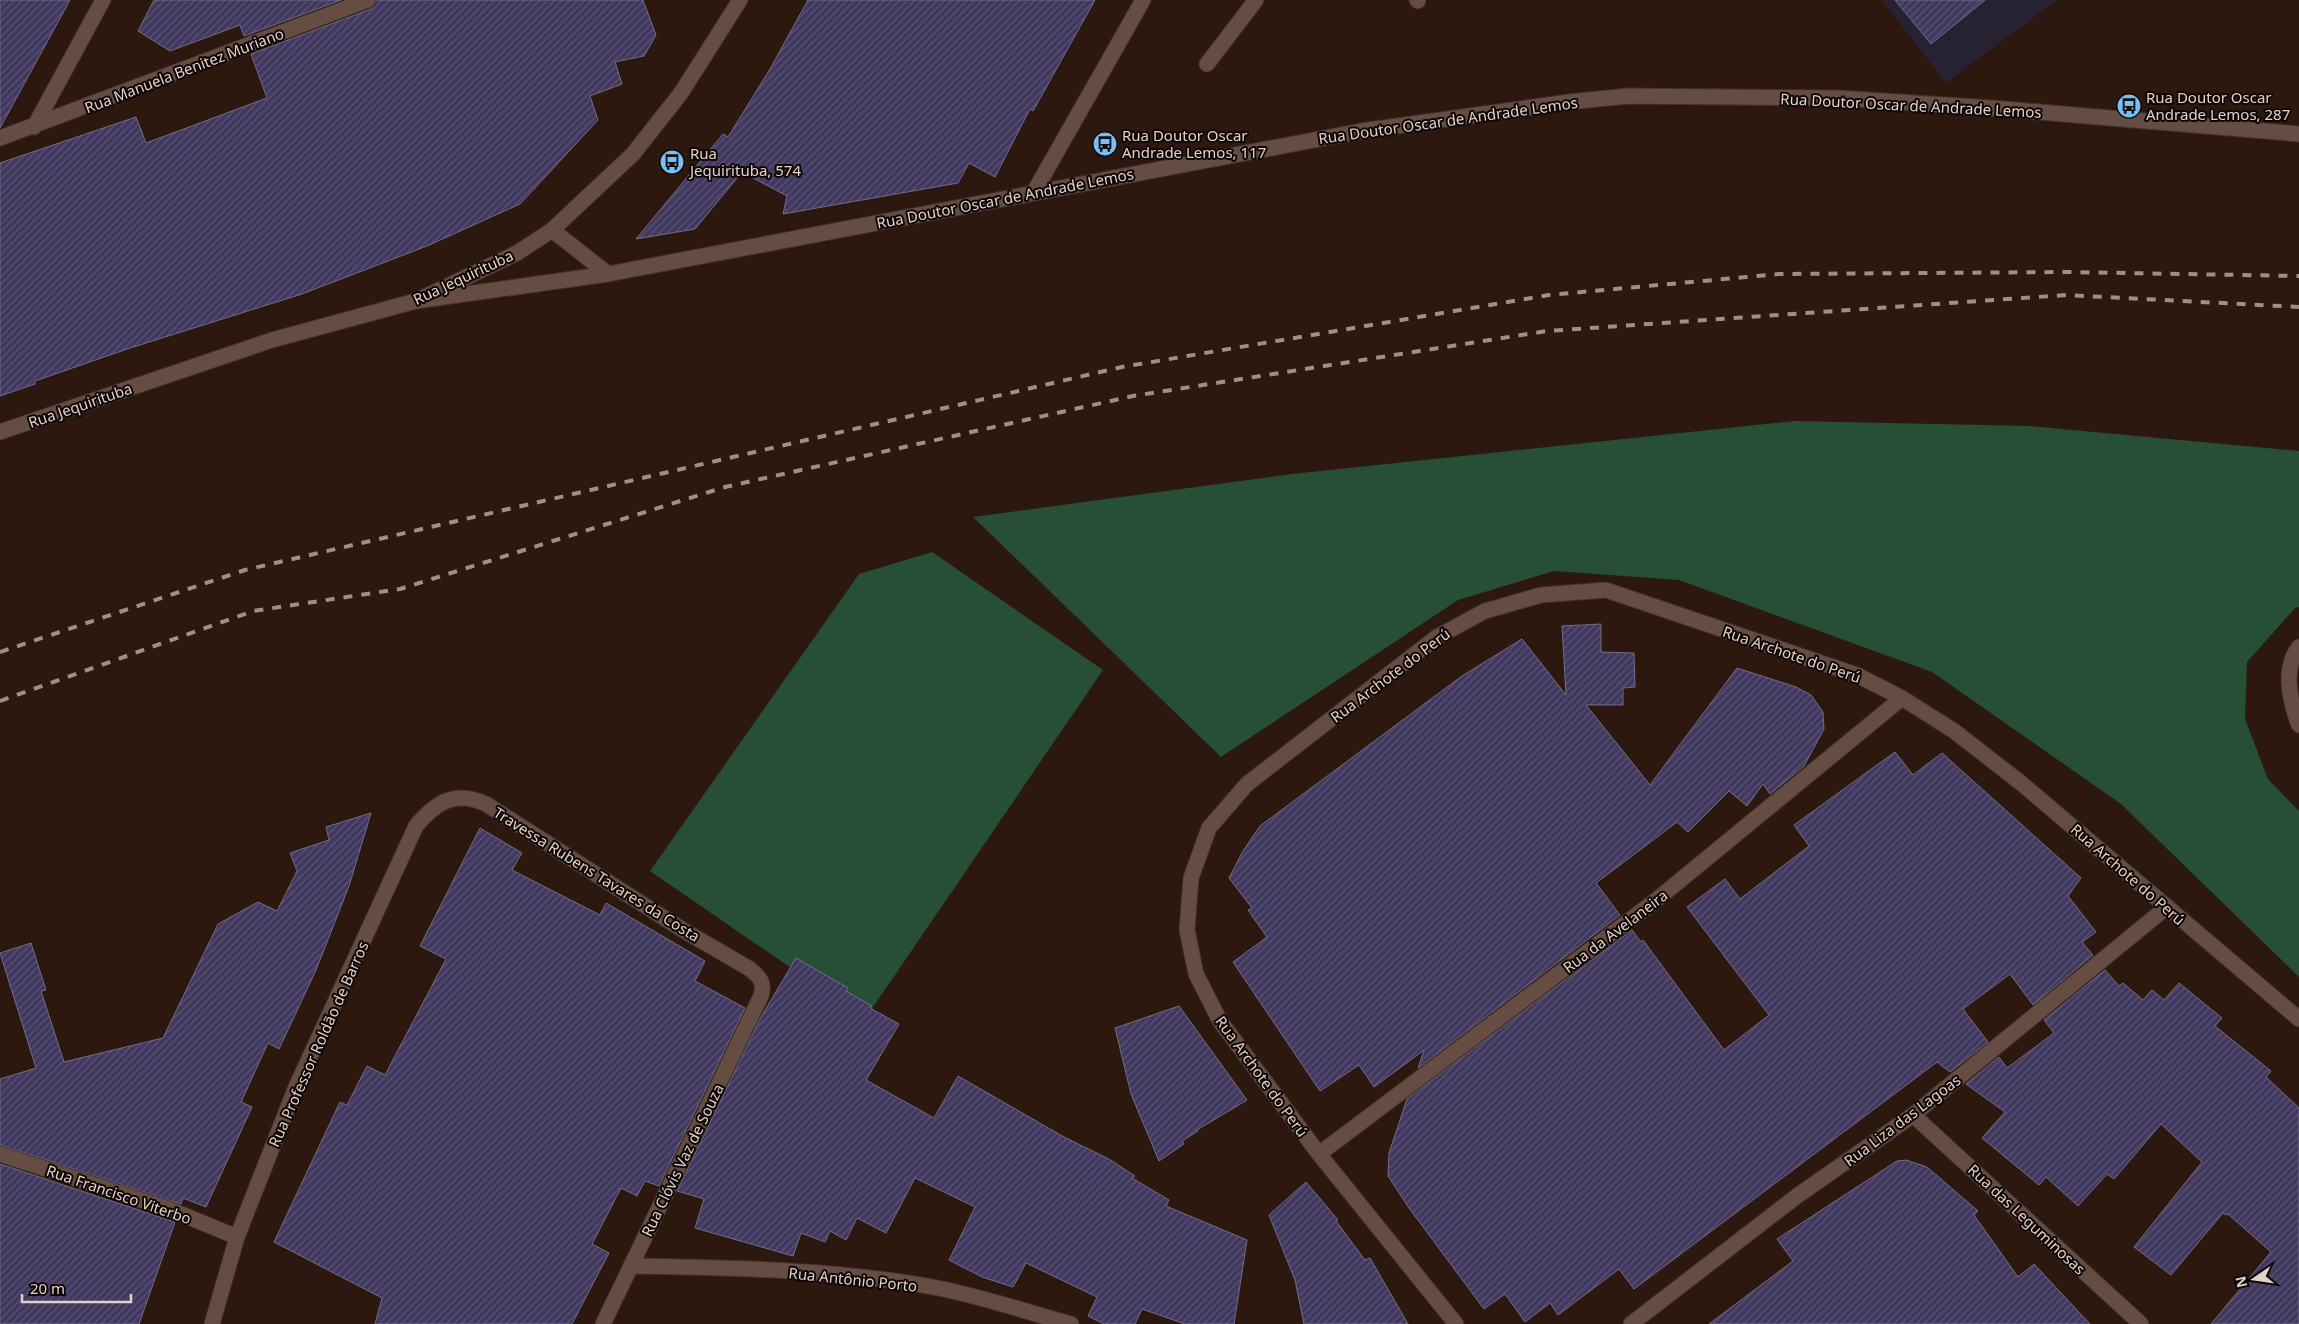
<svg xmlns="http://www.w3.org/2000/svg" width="2299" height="1324" font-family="'Noto Sans',sans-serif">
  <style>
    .medical { fill: #262232 }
    .park { fill: #274e36 }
    .building { fill: url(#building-hatch); stroke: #716d85 }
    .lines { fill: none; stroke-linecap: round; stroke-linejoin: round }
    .minor-casing { stroke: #41312d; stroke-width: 17 }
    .minor { stroke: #654d43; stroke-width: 15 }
    .rail { stroke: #9f8f88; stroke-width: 4; stroke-dasharray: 9 9; stroke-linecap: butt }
    .labels { text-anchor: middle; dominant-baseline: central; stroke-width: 4; stroke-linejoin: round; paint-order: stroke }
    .street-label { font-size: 15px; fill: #e0d1cb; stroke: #0e0604 }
    .poi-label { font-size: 15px; fill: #e0d1cb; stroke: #0e0604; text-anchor: start }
  </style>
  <defs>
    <pattern id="building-hatch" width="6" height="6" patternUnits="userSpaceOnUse" patternTransform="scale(1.25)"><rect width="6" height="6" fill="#40385f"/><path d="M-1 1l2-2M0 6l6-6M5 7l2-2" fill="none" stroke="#5b5475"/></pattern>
  </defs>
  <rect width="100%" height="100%" fill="#2c180f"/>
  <path class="medical" d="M1882 0H2057L1946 83Z"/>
  <path class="park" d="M1794 421 2030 426 2299 451V607L2295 608 2247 662 2245 719 2268 779 2299 811V977L2121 804 1932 672 1679 580 1554 571 1458 600 1221 757 973 517 1292 474Z
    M932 552 1103 670 865 1019 650 871 859 574Z"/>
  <path class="building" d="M0 0H70L0 128Z
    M154 0H341L244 36 240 25 170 51 138 31Z
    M377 0H643L656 35 644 56 615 62 622 84 590 96 598 120 520 204 427 246 302 294 130 348 35 381V384L0 396V163L136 117 146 143 267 98 251 54 371 9Z
    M808 0H1095L1033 111 1030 109 995 177 969 163 958 183 783 214 787 196 742 172 695 229 636 239 723 134 728 137 770 69Z
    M1895 0H1985L1931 44Z
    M1601 624V652L1634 653 1635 687 1623 688V705H1586L1650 785 1737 668 1796 687 1811 695 1823 712 1824 729 1804 766 1770 794 1763 784 1747 806 1729 791 1688 832 1677 822 1596 883 1620 915 1418 1068 1424 1050 1374 1087 1359 1065 1320 1091 1233 962 1267 937 1248 910 1252 908 1229 878 1243 851 1260 826 1462 676 1522 639 1566 695 1562 626Z
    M1895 752 1913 775 1942 753 2081 878 2068 896 2096 932 2082 942 2093 955 2033 1005 2010 974 1963 1009 1988 1042 1950 1072 1937 1062 1634 1289 1619 1269 1558 1315 1550 1303 1525 1322 1505 1294 1484 1309 1409 1208 1388 1176 1389 1153 1407 1099 1632 930 1641 942 1643 940 1724 1050 1769 1015 1687 907 1725 879 1740 899 1809 846 1794 825Z
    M371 813 349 886 316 970 279 1049 268 1043 241 1102 252 1107 206 1207 183 1198 181 1204 0 1145V1079L36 1068 0 953 31 943 46 990 41 991 64 1062 163 1038 218 924 258 902 277 911 297 871 290 853 329 840 326 827Z
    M480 828 522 853 512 870 600 915 606 903 705 961 695 981 745 1008 659 1186 645 1181 637 1196 621 1188 592 1244 609 1253 572 1324H375L382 1298 274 1242 340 1102 347 1105 367 1066 385 1075 446 959 420 946Z
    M796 958 848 988 846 991 872 1006 870 1008 899 1024 866 1080 934 1118 958 1076 1064 1137 1109 1159 1135 1176 1132 1178 1169 1200 1166 1206 1247 1240 1234 1324H1185L1142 1309 1135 1324H1104L1088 1316 1097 1297 1026 1263 1013 1287 982 1277 949 1260 975 1207 915 1178 886 1233 857 1218 846 1240 830 1231 825 1242 801 1233 793 1256 695 1228 704 1199 677 1191 761 1017Z
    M2105 970 2119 986 2123 983 2143 1000 2152 990 2164 1000 2179 983 2222 1018 2215 1026 2271 1071 2266 1077 2299 1108V1324H2211L2271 1252 2228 1214 2226 1215 2223 1213 2171 1275 2134 1247 2202 1162 2161 1124 2114 1179 2107 1174 2078 1206 2046 1177 2039 1185 1982 1138 2005 1112 1966 1084 1999 1057 2007 1068 2054 1033 2044 1020Z
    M1179 1006 1247 1100 1197 1130 1198 1131 1182 1141 1184 1144 1159 1161 1131 1094 1115 1028Z
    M1906 1160 1927 1167 1978 1211 1974 1215 2018 1277 2034 1264 2090 1324H1709L1793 1261 1777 1239 1897 1161Z
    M0 1164 175 1222 139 1324H0Z
    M1306 1182 1338 1220 1336 1221 1365 1260 1370 1258 1408 1324H1304L1295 1280 1269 1215Z"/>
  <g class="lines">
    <defs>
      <path id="minor" d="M1417 0 1418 1
        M1207 64 1256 0
        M34 127 103 0
        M0 138 368 0
        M1034 192 1143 0
        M552 230 608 274
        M416 301 608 274 1361 131 1569 102 1628 96 1838 98 1992 108 2299 134
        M0 432 272 340 416 301 517 253 552 230 633 154 681 93 740 0
        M2299 647C2282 668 2290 702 2299 725
        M1913 1115 2141 1324
        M0 1154 169 1209 237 1237
        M1319 1154 1655 901 1902 698
        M631 1266C733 1268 837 1269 938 1288 983 1297 1027 1312 1071 1324
        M212 1324 237 1237 296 1087 416 826C436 802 455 790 486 804L683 930 750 969C760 977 765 983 761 996L603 1324
        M1456 1324 1319 1154 1220 1021 1196 974 1187 930 1191 878 1209 828 1247 784 1437 637 1485 611 1541 595 1606 590 1857 675 1902 698 1954 731 2021 783 2299 1019
        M1631 1324 1797 1196 1913 1115 2167 907"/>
    </defs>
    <use href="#minor" class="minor-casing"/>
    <use href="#minor" class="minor"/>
    <path class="rail" d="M0 652 245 570 1122 367 1549 295 1779 274 2066 272 2299 276
      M0 701 253 611 400 589 725 487 1133 396 1547 331 2066 295 2299 307"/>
  </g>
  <defs>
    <symbol id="bus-disc" viewBox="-11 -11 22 22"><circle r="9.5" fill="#78bff7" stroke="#0e0604"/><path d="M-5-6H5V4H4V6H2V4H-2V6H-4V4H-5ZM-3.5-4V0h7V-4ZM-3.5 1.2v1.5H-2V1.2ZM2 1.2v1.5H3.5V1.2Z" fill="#111"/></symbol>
  </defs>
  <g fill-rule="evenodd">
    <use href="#bus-disc" x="2115" y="92" width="28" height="28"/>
    <use href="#bus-disc" x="1091" y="130" width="28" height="28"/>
    <use href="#bus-disc" x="658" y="148" width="28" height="28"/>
  </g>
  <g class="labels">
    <g class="street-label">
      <text transform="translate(184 70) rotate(-21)">Rua Manuela Benitez Muriano</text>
      <text transform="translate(1911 105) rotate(3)">Rua Doutor Oscar de Andrade Lemos</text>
      <text transform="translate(1448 120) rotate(-8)">Rua Doutor Oscar de Andrade Lemos</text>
      <text transform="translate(1005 198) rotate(-11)">Rua Doutor Oscar de Andrade Lemos</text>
      <text transform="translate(463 277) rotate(-25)">Rua Jequirituba</text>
      <text transform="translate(80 405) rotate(-19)">Rua Jequirituba</text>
      <text transform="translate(1792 654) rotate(19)">Rua Archote do Perú</text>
      <text transform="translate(1390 675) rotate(-37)">Rua Archote do Perú</text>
      <text transform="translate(597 874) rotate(32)">Travessa Rubens Tavares da Costa</text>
      <text transform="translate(2128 874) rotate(41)">Rua Archote do Perú</text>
      <text transform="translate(1615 931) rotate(-37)">Rua da Avelaneira</text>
      <text transform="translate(318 1044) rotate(-66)">Rua Professor Roldão de Barros</text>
      <text transform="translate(1262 1076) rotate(54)">Rua Archote do Perú</text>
      <text transform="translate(1902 1120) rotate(-37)">Rua Liza das Lagoas</text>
      <text transform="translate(682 1160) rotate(-64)">Rua Clóvis Vaz de Souza</text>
      <text transform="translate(119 1194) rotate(19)">Rua Francisco Viterbo</text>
      <text transform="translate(2027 1219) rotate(43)">Rua das Leguminosas</text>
      <text transform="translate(853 1279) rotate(6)">Rua Antônio Porto</text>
    </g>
    <g class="poi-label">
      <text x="2146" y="97">Rua Doutor Oscar<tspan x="2146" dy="17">Andrade Lemos, 287</tspan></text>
      <text x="1122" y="135">Rua Doutor Oscar<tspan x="1122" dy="17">Andrade Lemos, 117</tspan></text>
      <text x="690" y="153">Rua<tspan x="690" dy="17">Jequirituba, 574</tspan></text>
    </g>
  </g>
  <g transform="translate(2254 1279) rotate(257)" stroke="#0e0604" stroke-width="4" paint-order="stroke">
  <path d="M0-4L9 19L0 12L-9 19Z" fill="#e0d1cb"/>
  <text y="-8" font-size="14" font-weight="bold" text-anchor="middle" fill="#e0d1cb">N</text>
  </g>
  <path d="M22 1294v8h109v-8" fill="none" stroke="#e0d1cb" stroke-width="2.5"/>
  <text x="30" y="1294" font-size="15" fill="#e0d1cb" stroke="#0e0604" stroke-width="4" paint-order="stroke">20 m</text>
</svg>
